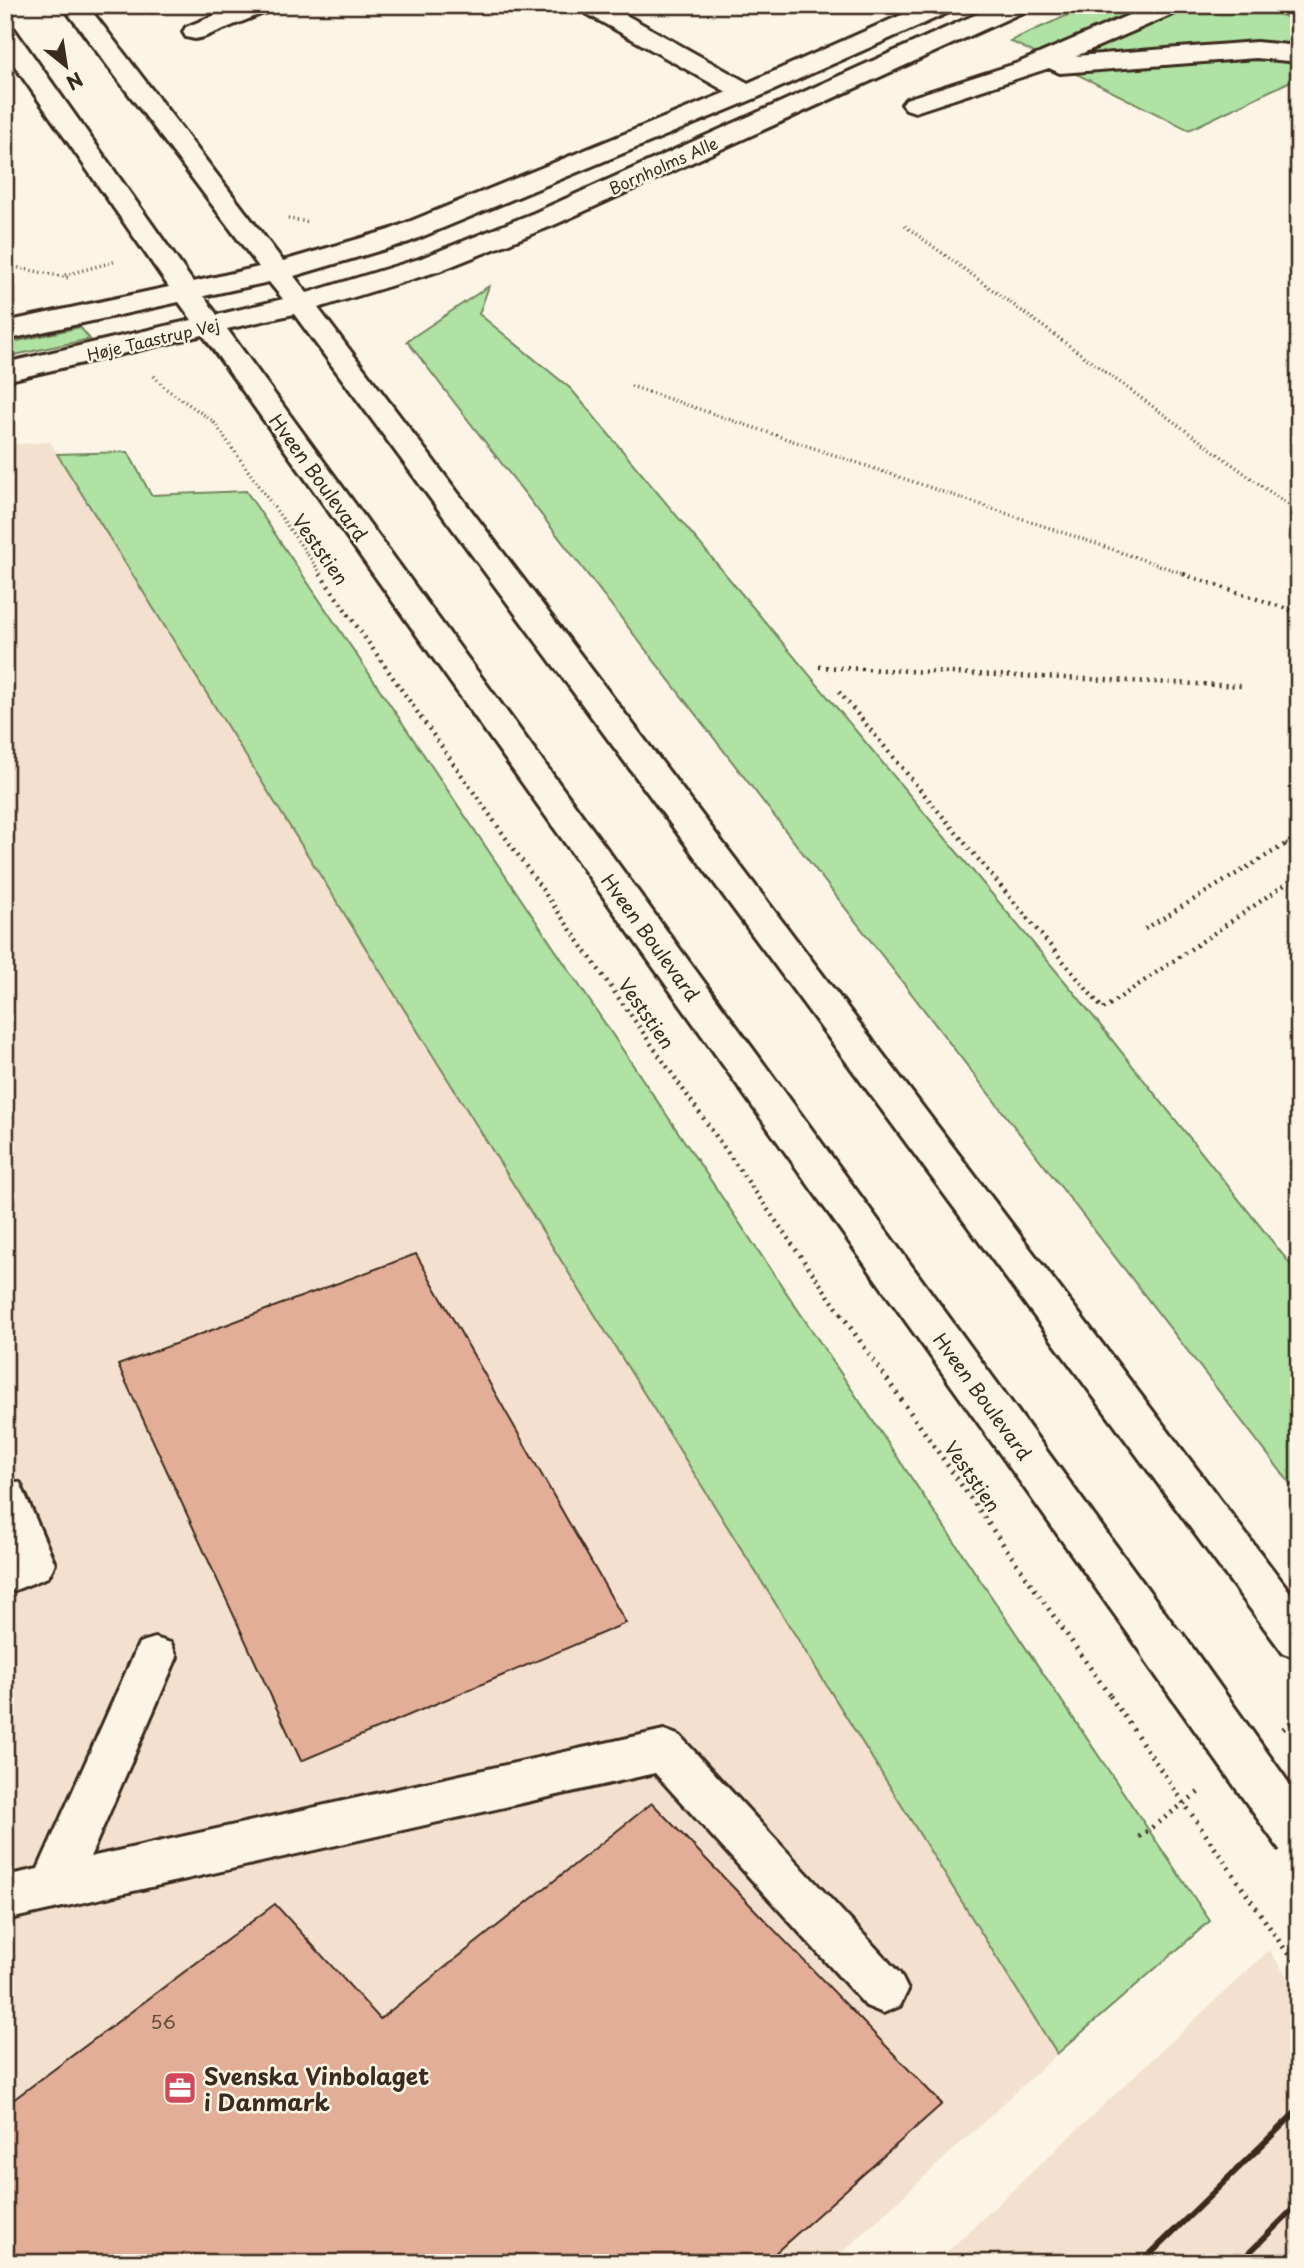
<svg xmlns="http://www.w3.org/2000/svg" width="1304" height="2268" font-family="'Playpen Sans',sans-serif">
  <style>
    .built { fill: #f4e0ce }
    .green { fill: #afe2a3; stroke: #758660; stroke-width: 2 }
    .building { fill: #e3ae98; stroke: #3b2a1e; stroke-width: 2 }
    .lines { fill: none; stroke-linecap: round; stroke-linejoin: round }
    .minor-casing { stroke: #3b2a1e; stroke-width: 6 }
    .path-far2 { stroke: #3b2a1e; stroke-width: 3.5; stroke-dasharray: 1 3.5; stroke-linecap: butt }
    .path-far1 { stroke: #3b2a1e; stroke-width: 4.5; stroke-dasharray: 2 5; stroke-linecap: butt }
    .path { stroke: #3b2a1e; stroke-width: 5; stroke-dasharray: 2 6; stroke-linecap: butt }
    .minor { fill: #fcf5e5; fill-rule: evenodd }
    .rail { stroke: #3b2a1e; stroke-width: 6 }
    .minor-bridge-casing { stroke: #3b2a1e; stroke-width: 52; stroke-linecap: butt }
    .path-bridge { stroke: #3b2a1e; stroke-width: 5; stroke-dasharray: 2 6; stroke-linecap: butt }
    .minor-bridge { stroke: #fcf5e5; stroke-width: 46 }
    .labels { text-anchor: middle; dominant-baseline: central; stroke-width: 5; stroke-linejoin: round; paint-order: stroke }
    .far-street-label { font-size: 16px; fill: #3b2a1e; stroke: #fcf5e5 }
    .street-label { font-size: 19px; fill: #3b2a1e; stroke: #fcf5e5 }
    .near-number-label { font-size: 19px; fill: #654b3c }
    .near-poi-label { font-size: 23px; font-weight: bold; fill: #3b2a1e; stroke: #fcf5e5; text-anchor: start }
  </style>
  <rect width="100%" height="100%" fill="#fcf5e5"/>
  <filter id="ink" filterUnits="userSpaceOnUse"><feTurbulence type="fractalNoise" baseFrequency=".0143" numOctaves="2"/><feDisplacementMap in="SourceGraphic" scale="14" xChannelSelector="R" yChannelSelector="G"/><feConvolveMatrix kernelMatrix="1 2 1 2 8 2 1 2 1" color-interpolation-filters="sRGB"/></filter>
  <g filter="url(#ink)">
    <path class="built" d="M50 442 1057 2054 831 2263H5V445Z
      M1269 1950 1299 1994V2263H935Z"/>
    <path class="green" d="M1090 5H1260L1299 23V77L1189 130 1010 41Z
      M489 286 479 314 571 389 1077 996 1299 1275V1495L407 341Z
      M80 327 90 339 5 357V344Z
      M128 452 151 495 246 491 1210 1921 1057 2054 57 454Z"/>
    <path class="building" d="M416 1254 626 1623 301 1761 118 1365Z
      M652 1803 942 2104 764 2263H5V2106L275 1904 380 2019Z"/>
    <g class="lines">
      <defs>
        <path id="minor" d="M62 5H87L283 261 389 230 727 92 580 10 577 5H608L748 83 924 5H957L954 10 756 98 409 242 294 276 307 293 419 259 534 213 997 5H1030L1027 10 554 225 439 271 318 308 1299 1604V1658L1283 1653 294 314 227 329 1179 1632 1185 1646 1179 1660 1163 1665 1147 1660 203 335 5 381V363L192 320 179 302 5 340V322L169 287 5 52V27L14 29 193 282 259 267ZM269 282 283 299 217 315 204 296Z
          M240 5H274L271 10 204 37 195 39 186 37 183 32 186 27Z
          M1152 5H1185L1182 10 1076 56 1256 42 1299 46V62L1256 58 1060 73 1049 68 915 112 906 109 902 104 906 99 1018 63Z
          M5 1478 20 1483 55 1564 48 1577 5 1594 7 1555Z
          M155 1638 171 1643 177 1657 90 1857 664 1730 680 1736 900 1974 908 1990 900 2006 883 2013 866 2006 655 1773 5 1920V1876L38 1869 139 1643Z"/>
      </defs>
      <use href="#minor" class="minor-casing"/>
      <path class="path-far2" d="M1284 5 1299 12
        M288 219 310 222
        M905 226 1299 513
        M5 265 69 278
        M65 275 117 261
        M154 376 165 388 213 421 322 575
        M631 386 1188 575"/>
      <path class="path-far1" d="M320 574 842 1315
        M1183 574 1299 613
        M819 667 1242 686
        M839 692 1103 1009 1299 875
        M1285 844 1299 852
        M1145 929 1299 836"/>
      <path class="path" d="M841 1314 1110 1696
        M1283 1729 1299 1716
        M1139 1837 1203 1789"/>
      <use href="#minor" class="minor"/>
      <path class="rail" d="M1141 2263 1299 2109
        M1239 2263 1299 2203"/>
      <defs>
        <path id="minor-bridge" d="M1163 1646 1299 1837"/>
      </defs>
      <use href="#minor-bridge" class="minor-bridge-casing"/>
      <path class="path-bridge" d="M1110 1696 1299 1970"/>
      <use href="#minor-bridge" class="minor-bridge"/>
    </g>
  </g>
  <defs>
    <symbol id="office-square" viewBox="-11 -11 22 22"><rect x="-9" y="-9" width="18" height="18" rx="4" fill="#d1495b" stroke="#fcf5e5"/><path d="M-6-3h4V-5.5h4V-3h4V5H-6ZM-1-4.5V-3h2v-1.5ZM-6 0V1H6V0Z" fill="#fff"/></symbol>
  </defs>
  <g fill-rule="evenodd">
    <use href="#office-square" x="161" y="2069" width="38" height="38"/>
  </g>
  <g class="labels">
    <g class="far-street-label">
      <text transform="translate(663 165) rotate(-24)">Bornholms Alle</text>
      <text transform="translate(153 339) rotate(-13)">Høje Taastrup Vej</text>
    </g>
    <g class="street-label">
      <text transform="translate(319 477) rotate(54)">Hveen Boulevard</text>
      <text transform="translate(321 549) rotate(55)">Veststien</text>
      <text transform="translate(651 937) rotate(54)">Hveen Boulevard</text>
      <text transform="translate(647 1013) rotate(55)">Veststien</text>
      <text transform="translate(983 1396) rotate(54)">Hveen Boulevard</text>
      <text transform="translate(973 1476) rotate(55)">Veststien</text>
    </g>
    <g class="near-number-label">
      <text x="163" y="2021">56</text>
    </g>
    <g class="near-poi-label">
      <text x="204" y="2075">Svenska Vinbolaget<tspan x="204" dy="26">i Danmark</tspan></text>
    </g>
  </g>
  <rect width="1304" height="2268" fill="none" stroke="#fcf5e5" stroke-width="28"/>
  <rect x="14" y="14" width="1276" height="2240" fill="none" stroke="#3b2a1e" stroke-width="2.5" filter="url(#ink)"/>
  <g transform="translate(66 66) rotate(150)" stroke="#fcf5e5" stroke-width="5" paint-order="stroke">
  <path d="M0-5L12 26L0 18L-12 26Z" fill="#3b2a1e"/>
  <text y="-10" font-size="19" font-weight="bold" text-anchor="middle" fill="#3b2a1e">N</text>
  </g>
</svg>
